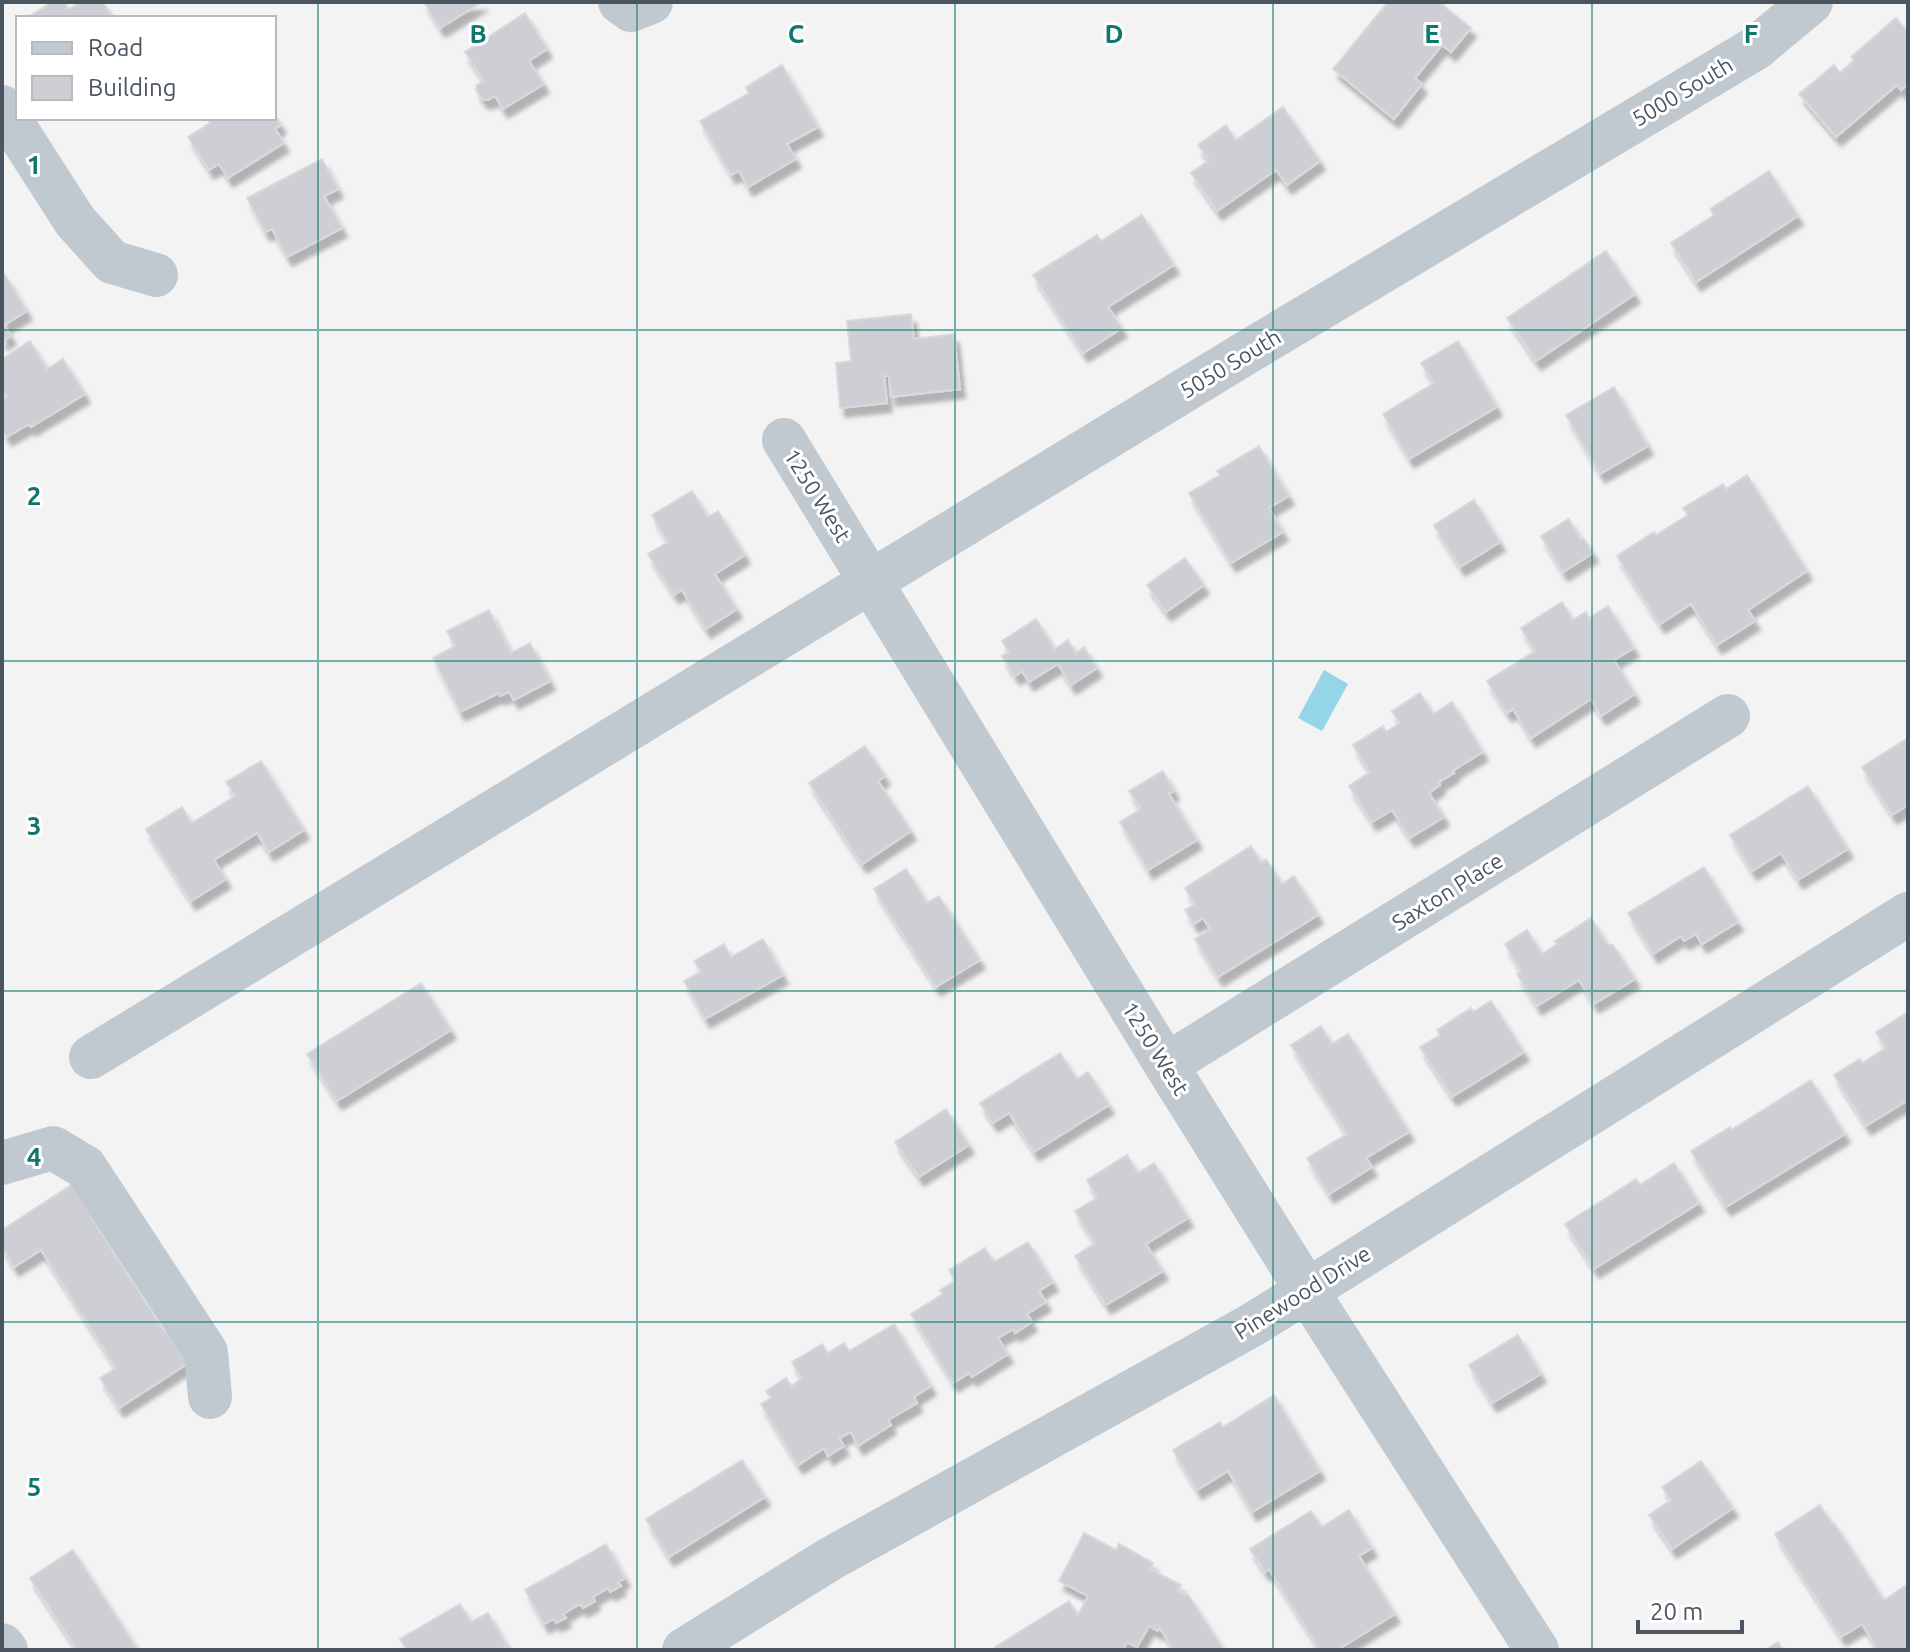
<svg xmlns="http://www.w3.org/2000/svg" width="1910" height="1652" font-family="Ubuntu,sans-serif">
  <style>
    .water { fill: #94d5e8 }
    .building { fill: #cdcfd4; stroke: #d7d9dd; stroke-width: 2; filter: url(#shadow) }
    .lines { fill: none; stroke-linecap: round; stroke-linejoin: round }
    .minor { stroke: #c1c9d0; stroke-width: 44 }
    .grid { fill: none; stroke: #0f766e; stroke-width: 2; stroke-opacity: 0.55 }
    .labels { text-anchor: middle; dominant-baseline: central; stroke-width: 6; stroke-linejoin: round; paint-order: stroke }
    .street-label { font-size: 22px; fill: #4b555f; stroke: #fff }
    .grid-label { font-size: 26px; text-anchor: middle; font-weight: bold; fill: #0f766e; stroke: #fff; stroke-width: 6; stroke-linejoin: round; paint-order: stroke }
  </style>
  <defs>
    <filter id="shadow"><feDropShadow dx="5" dy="9" stdDeviation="2" flood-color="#0004"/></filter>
  </defs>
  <rect width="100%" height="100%" fill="#f4f3f3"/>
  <path class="water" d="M1324 670 1348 684 1322 731 1298 718Z"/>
  <path class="building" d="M52 2H64L69 9 81 2H103L113 18H31L30 16Z
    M424 2H482L440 28Z
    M1388 2H1439L1471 28 1451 52 1442 45 1415 78 1422 84 1394 119 1333 69Z
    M525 13 547 49 529 61 544 84 503 109 495 96 488 100 482 99 476 90 477 85 484 81 465 52Z
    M1896 18 1908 32V84L1901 90 1897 85 1836 137 1799 94 1834 65 1840 73 1854 60 1851 57Z
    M782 65 818 127 787 144 796 159 748 187 739 171 731 175 700 121 749 93 746 87Z
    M1283 107 1320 161 1287 185 1276 170 1217 211 1191 173 1209 160 1198 145 1226 125 1236 140Z
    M274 114 281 125 275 129 284 143 228 178 219 164 209 170 188 137 210 123 207 118H274Z
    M322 159 338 189 324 196 342 228 287 257 272 229 265 232 247 198Z
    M1769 171 1798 216 1696 282 1671 243 1714 215 1710 209Z
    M1142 215 1174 265 1108 307 1122 328 1083 353 1033 275 1097 235 1101 241Z
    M1606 251 1635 294 1536 361 1507 318Z
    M5 275 27 311 4 325 11 336 2 341V277Z
    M911 314 914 339 954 334 960 389 891 397 889 376H884L887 403 840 408 836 363 851 361 847 321Z
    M30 341 47 369 63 359 85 394 31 427 29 424 7 437 2 429V400L7 397 2 389V359Z
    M1458 341 1497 407 1409 459 1383 414 1434 383 1421 363Z
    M1614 387 1648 446 1600 474 1566 415Z
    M1259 446 1289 496 1269 508 1283 532 1231 563 1189 493 1220 475 1217 471Z
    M1747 475 1807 571 1748 610 1755 621 1717 645 1691 604 1660 624 1617 556 1654 532 1656 535 1688 515 1683 508 1723 484 1726 489Z
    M692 491 708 517 718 511 745 555 715 574 737 609 706 629 682 590 674 595 648 554 668 542 652 515Z
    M1474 500 1500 542 1460 567 1434 525Z
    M1569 519 1581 540 1583 538 1593 553 1563 572 1541 536Z
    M1185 558 1204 585 1166 612 1147 585Z
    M1562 602 1573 620 1586 612 1589 618 1608 606 1634 648 1614 660 1635 694 1601 716 1591 699 1531 738 1513 709 1507 713 1487 681 1535 651 1521 628Z
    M489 610 511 653 530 643 550 681 514 700 509 692 500 696 499 693 460 712 433 658 455 646 447 631Z
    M1036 619 1055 649 1068 640 1076 653 1084 647 1097 668 1071 685 1058 664 1029 682 1022 671 1015 676 1002 656 1009 652 1002 641Z
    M1420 693 1433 714 1452 702 1483 752 1452 771 1454 773 1439 782 1440 785 1429 793 1444 817 1410 838 1392 810 1372 822 1349 786 1370 772 1353 745 1383 726 1386 732 1400 723 1392 711Z
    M1908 738V805L1892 815 1862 767Z
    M865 746 885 776 878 781 911 831 862 864 809 783Z
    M261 761 304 830 269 852 257 833 214 860 226 879 191 901 146 829 182 807 192 823 235 796 226 782Z
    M1163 771 1174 791 1169 794 1197 840 1148 870 1120 822 1141 809 1129 791Z
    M1808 786 1848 849 1798 880 1781 853 1752 871 1730 835Z
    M1251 846 1261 862 1266 859 1282 884 1294 876 1318 915 1218 977 1195 939 1210 929 1203 918 1194 924 1185 910 1195 904 1185 888Z
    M1704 867 1738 922 1702 944 1696 934 1684 941 1681 936 1653 954 1628 913Z
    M906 869 927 903 939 896 980 960 936 987 874 889Z
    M1591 918 1608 945H1613L1635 979 1594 1004 1579 980 1537 1006 1517 974 1521 971 1505 944 1527 930 1542 954 1557 944 1555 941Z
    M763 939 783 975 705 1019 684 981 701 972 694 961 724 944 731 957Z
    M421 983 451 1030 337 1101 307 1054Z
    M1491 1001 1524 1052 1452 1097 1420 1047 1440 1035 1437 1030 1471 1008 1473 1012Z
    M1908 1012V1100L1866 1126 1834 1075 1860 1059 1862 1063 1886 1048 1876 1032Z
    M1321 1026 1332 1044 1348 1034 1409 1132 1366 1158 1372 1167 1329 1194 1307 1158 1347 1134 1291 1045Z
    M1060 1053 1077 1079 1088 1072 1109 1105 1034 1152 1009 1113 993 1123 980 1103Z
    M1811 1080 1845 1134 1726 1207 1691 1151 1730 1127 1731 1130Z
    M946 1109 969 1145 919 1177 895 1142Z
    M1127 1155 1138 1173 1154 1163 1188 1218 1146 1244 1163 1271 1106 1305 1075 1256 1095 1243 1075 1211 1097 1198 1087 1180Z
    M1674 1163 1699 1203 1594 1269 1565 1224 1636 1179 1640 1185Z
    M76 1182 97 1214 91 1217 165 1332 169 1329 190 1362 119 1408 100 1378 116 1368 41 1250 14 1267 2 1247V1230Z
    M1028 1242 1053 1282 1039 1291 1046 1302 1027 1314 1032 1322 1015 1333 1013 1329 998 1338 1008 1354 972 1377 969 1373 953 1383 911 1314 943 1294 940 1290 955 1281 949 1270 985 1248 994 1262Z
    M894 1324 931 1386 914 1397 917 1403 888 1420 891 1425 858 1446 851 1432 839 1438 844 1446 828 1456 824 1448 798 1465 761 1404 771 1398 766 1391 786 1378 791 1386 802 1379 792 1362 822 1344 828 1353 844 1343 849 1351Z
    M1518 1335 1541 1374 1492 1403 1469 1365Z
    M1274 1395 1320 1471 1252 1512 1228 1471 1197 1490 1173 1450 1220 1422 1223 1427Z
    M742 1460 765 1497 669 1557 646 1519Z
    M1701 1461 1733 1508 1672 1549 1649 1515 1671 1500 1662 1487Z
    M1820 1505 1832 1524 1834 1523 1884 1600 1908 1584V1650H1878L1862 1624 1841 1637 1775 1534Z
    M1349 1510 1372 1548 1359 1556 1395 1614 1337 1650H1320L1269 1569 1265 1572 1250 1549 1311 1511 1322 1527Z
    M1084 1533 1116 1550 1119 1544 1153 1563 1150 1569 1181 1585 1178 1591 1189 1596 1224 1650H1174L1159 1627 1158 1631 1149 1626 1137 1647 1127 1642 1123 1650H997L995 1647 1069 1601 1078 1615 1088 1596 1059 1581Z
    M606 1544 625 1578 618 1582 621 1586 610 1592 608 1588 593 1597 595 1601 583 1608 580 1604 563 1614 566 1618 556 1623 554 1619 544 1624 525 1590Z
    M73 1550 138 1650H77L30 1578Z
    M460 1604 471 1622 488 1613 507 1646 500 1650H407L400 1639Z
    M1778 1642 1783 1650H1765Z"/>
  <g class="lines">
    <path class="minor" d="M620 2 631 10 651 2
      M2 107 75 221 112 262 156 275
      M784 440 1166 1065 1326 1321 1537 1650
      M91 1057 1244 354 1756 48 1811 2
      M1166 1065 1728 716
      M2 1163 53 1148 85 1167 206 1352 210 1397
      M2 1645 6 1650
      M684 1650 830 1559 1252 1325 1908 914"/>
  </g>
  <path class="grid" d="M318 2V1650M637 2V1650M955 2V1650M1273 2V1650M1592 2V1650M2 330H1908M2 661H1908M2 991H1908M2 1322H1908"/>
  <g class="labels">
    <g class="street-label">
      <text transform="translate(1682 91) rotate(-31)">5000 South</text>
      <text transform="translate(1230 363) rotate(-31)">5050 South</text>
      <text transform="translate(818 495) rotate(58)">1250 West</text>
      <text transform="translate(1447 891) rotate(-32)">Saxton Place</text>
      <text transform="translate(1156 1048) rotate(58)">1250 West</text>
      <text transform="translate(1302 1292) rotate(-32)">Pinewood Drive</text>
    </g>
  </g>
  <g class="grid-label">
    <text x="478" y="43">B</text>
    <text x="796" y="43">C</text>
    <text x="1114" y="43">D</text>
    <text x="1432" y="43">E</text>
    <text x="1751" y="43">F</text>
    <text x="34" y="174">1</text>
    <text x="34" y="505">2</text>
    <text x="34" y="835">3</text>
    <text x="34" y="1166">4</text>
    <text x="34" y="1496">5</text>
  </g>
  <rect width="1910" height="1652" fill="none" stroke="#4b555f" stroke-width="8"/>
  <rect x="16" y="16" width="260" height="104" fill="#ffffff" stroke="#b7bbbf" stroke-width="2"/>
  <rect x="32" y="42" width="40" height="12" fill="#c1c9d0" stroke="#b7bbbf" stroke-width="2"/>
  <text x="88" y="56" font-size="24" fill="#4b555f">Road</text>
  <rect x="32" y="76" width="40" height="24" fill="#cdcfd4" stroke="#b7bbbf" stroke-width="2"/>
  <text x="88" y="96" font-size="24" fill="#4b555f">Building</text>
  <path d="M1638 1620v12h104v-12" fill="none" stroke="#4b555f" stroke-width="4"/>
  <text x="1650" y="1620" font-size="24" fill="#4b555f" stroke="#ffffff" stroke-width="6" paint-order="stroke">20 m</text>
</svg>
